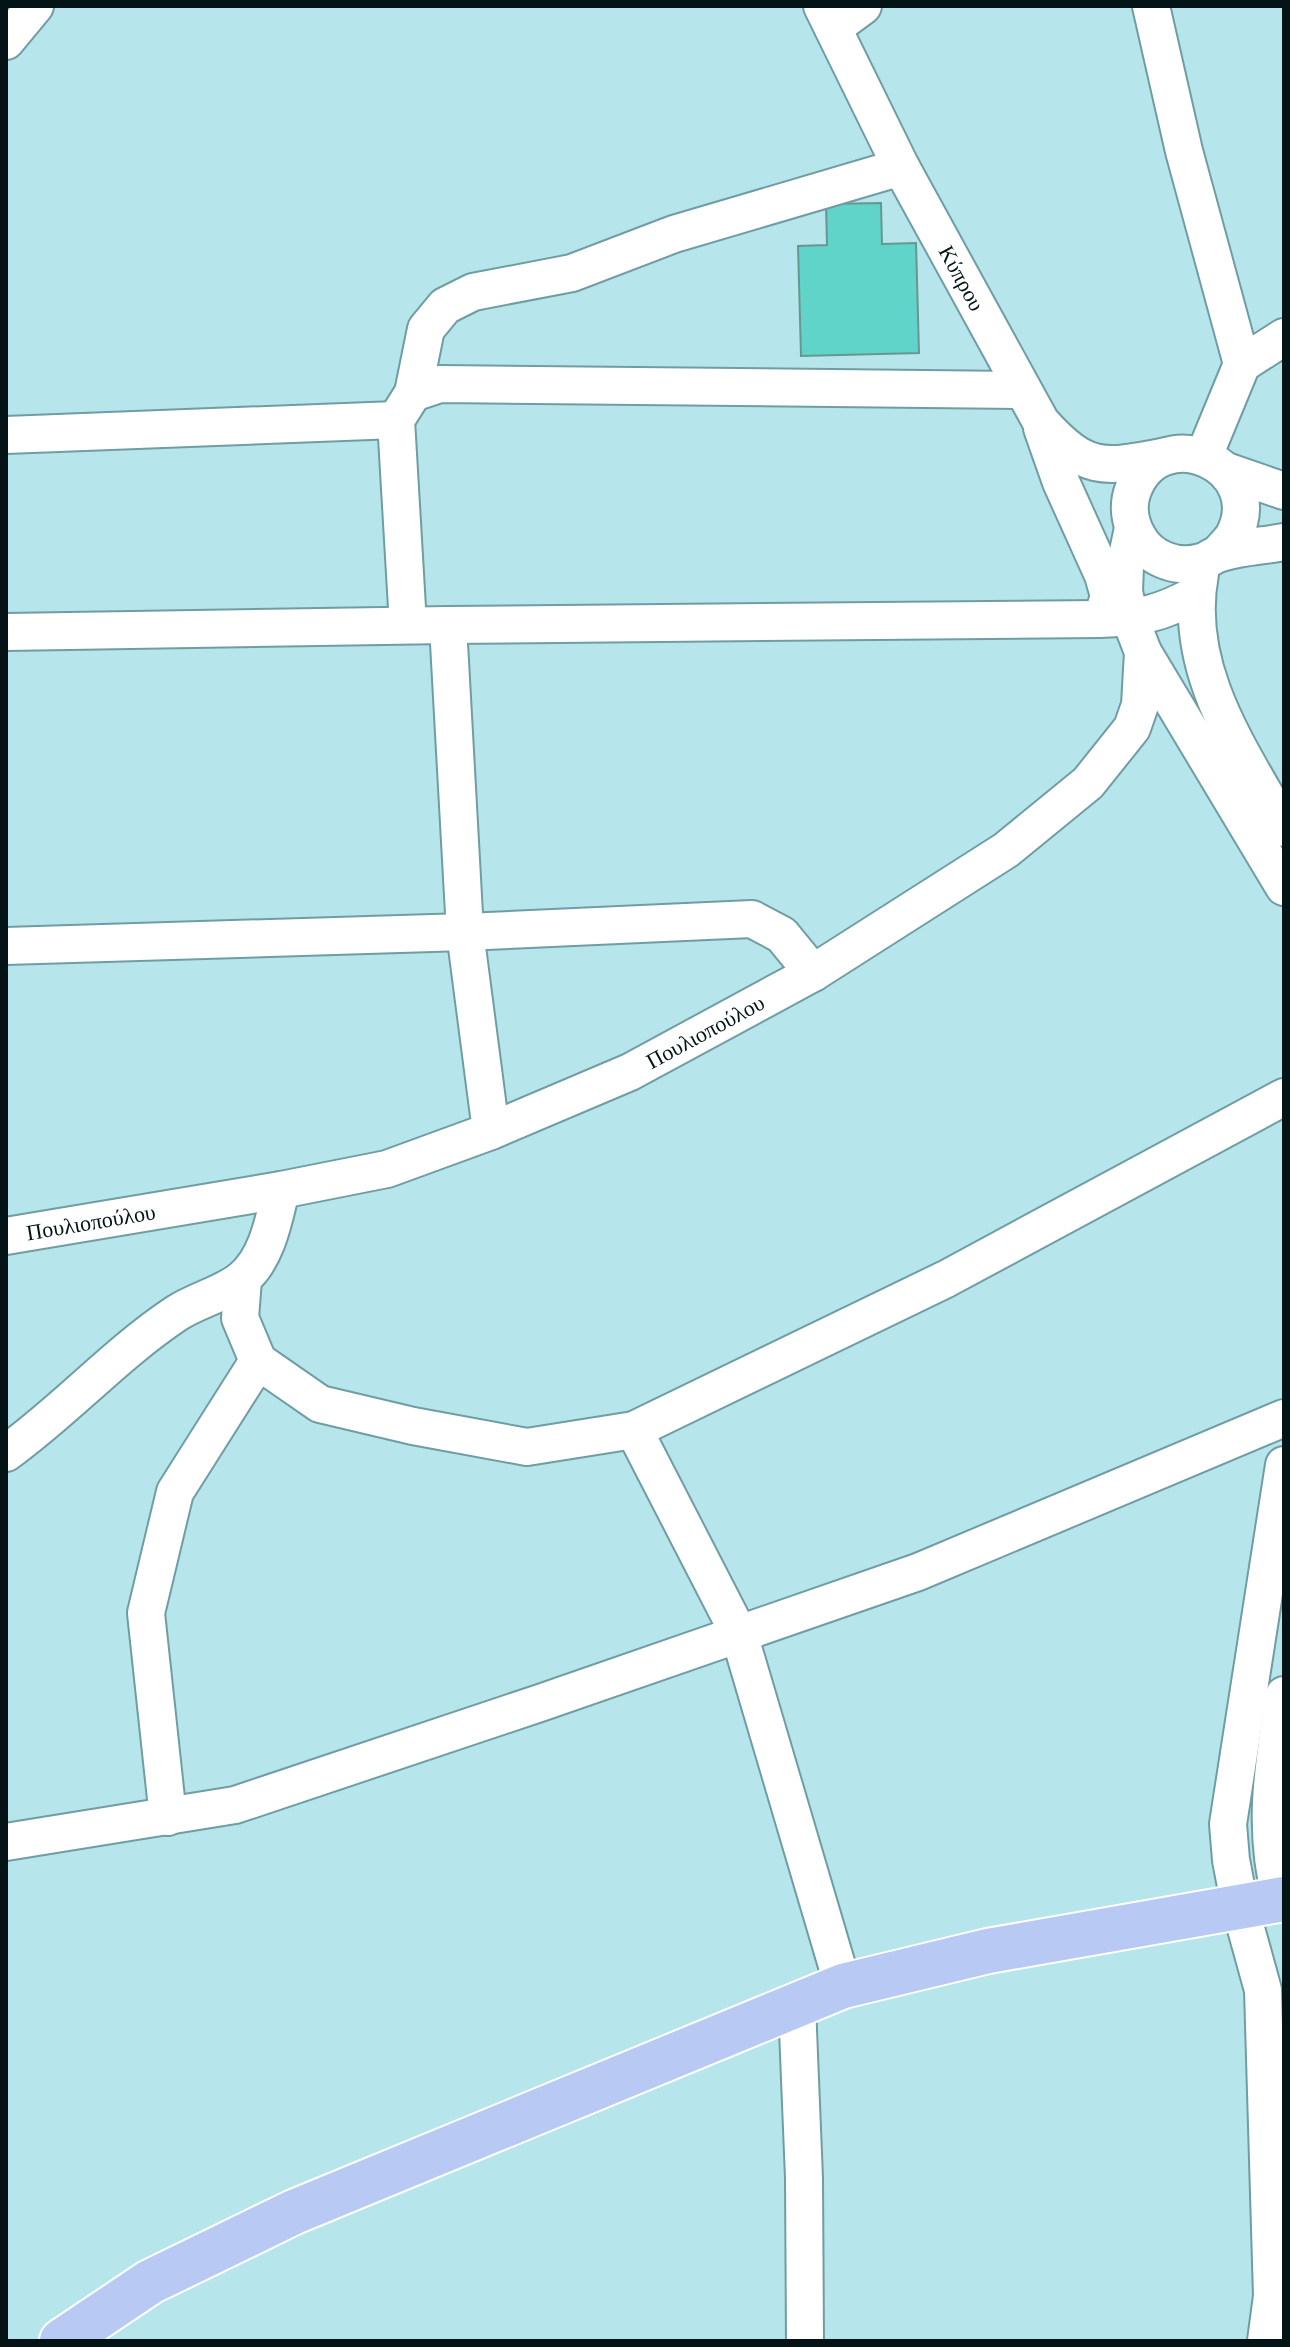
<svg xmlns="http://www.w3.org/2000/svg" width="1290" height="2347" font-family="Georgia,serif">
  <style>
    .building { fill: #61d4c9; stroke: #689690; stroke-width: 2 }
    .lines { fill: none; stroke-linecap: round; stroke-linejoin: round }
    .minor-casing { stroke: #6f9da3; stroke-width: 40 }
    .major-casing { stroke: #fff; stroke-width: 48 }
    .minor { stroke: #fff; stroke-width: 36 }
    .major { stroke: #b8caf3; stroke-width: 44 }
    .labels { text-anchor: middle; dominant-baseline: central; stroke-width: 6; stroke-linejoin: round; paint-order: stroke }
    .street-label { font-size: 22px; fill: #031316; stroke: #b6e6ec }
  </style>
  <rect width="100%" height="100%" fill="#b6e6ec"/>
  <path class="building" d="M881 203 882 244 916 243 919 353 801 356 798 246 827 245 826 204Z"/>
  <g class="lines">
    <defs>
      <g id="minor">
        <path id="s1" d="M822 6 901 167 1041 422C1087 473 1103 468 1167 456"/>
        <path d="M1151 6 1184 151 1242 364"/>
        <path d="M833 28 863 6"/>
        <path d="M6 41 35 6"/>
        <path d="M413 393 426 329 445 306 473 292 572 273 674 234 901 167"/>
        <path d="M1042 428 1061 482 1103 575 1109 596 1103 615"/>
        <path d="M6 435 396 420"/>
        <path d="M1204 456 1242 364 1284 337"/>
        <path d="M1226 471 1284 491"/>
        <path d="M1218 554C1223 548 1230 542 1234 535 1269 466 1161 417 1133 490 1127 506 1130 523 1138 537 1150 559 1177 569 1201 562 1207 561 1212 556 1218 554 1238 547 1263 546 1284 542"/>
        <path d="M1200 574C1182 669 1240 749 1284 828"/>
        <path d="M408 625 396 420 413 393 440 384 1021 390"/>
        <path d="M448 625 465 932 491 1131"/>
        <path d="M6 632 448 625 1100 619C1139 618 1161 614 1196 594"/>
        <path d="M1143 652 1284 887"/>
        <path d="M6 946 465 932 752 919 782 935 813 973"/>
        <path id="s2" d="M6 1236 281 1190 387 1169 491 1131 630 1072 813 973 1006 850 1088 783 1132 728 1140 705 1143 652 1130 618 1124 592 1125 566 1133 528"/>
        <path d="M243 1279 240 1318 258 1361"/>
        <path d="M634 1430 739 1634 843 1986"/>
        <path d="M6 1453C66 1410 115 1354 177 1313 197 1300 224 1294 242 1279 267 1259 274 1219 281 1190"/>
        <path d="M168 1817 146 1613 175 1492 258 1361 320 1404 413 1426 527 1447 634 1430 946 1279 1284 1097"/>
        <path d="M6 1842 235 1805 540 1703 918 1572 1284 1418"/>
        <path d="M1281 1900C1262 1828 1273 1767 1284 1695"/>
        <path d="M797 2005 804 2178 805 2341"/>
        <path d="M1266 2341 1272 2296 1263 1990 1240 1907 1231 1860 1228 1824 1284 1465"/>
      </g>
      <path id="major" d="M62 2341 150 2282 294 2212 843 1986 988 1951 1284 1899"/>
    </defs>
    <use href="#minor" class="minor-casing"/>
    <use href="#major" class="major-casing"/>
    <use href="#minor" class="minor"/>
    <use href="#major" class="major"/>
  </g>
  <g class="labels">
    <g class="street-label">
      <text stroke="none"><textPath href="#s1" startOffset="306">Κύπρου</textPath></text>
      <text stroke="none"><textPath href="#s2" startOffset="734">Πουλιοπούλου</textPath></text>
      <text stroke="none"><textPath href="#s2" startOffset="86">Πουλιοπούλου</textPath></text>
    </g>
  </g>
  <rect width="1290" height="2347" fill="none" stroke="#031316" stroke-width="16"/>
</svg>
